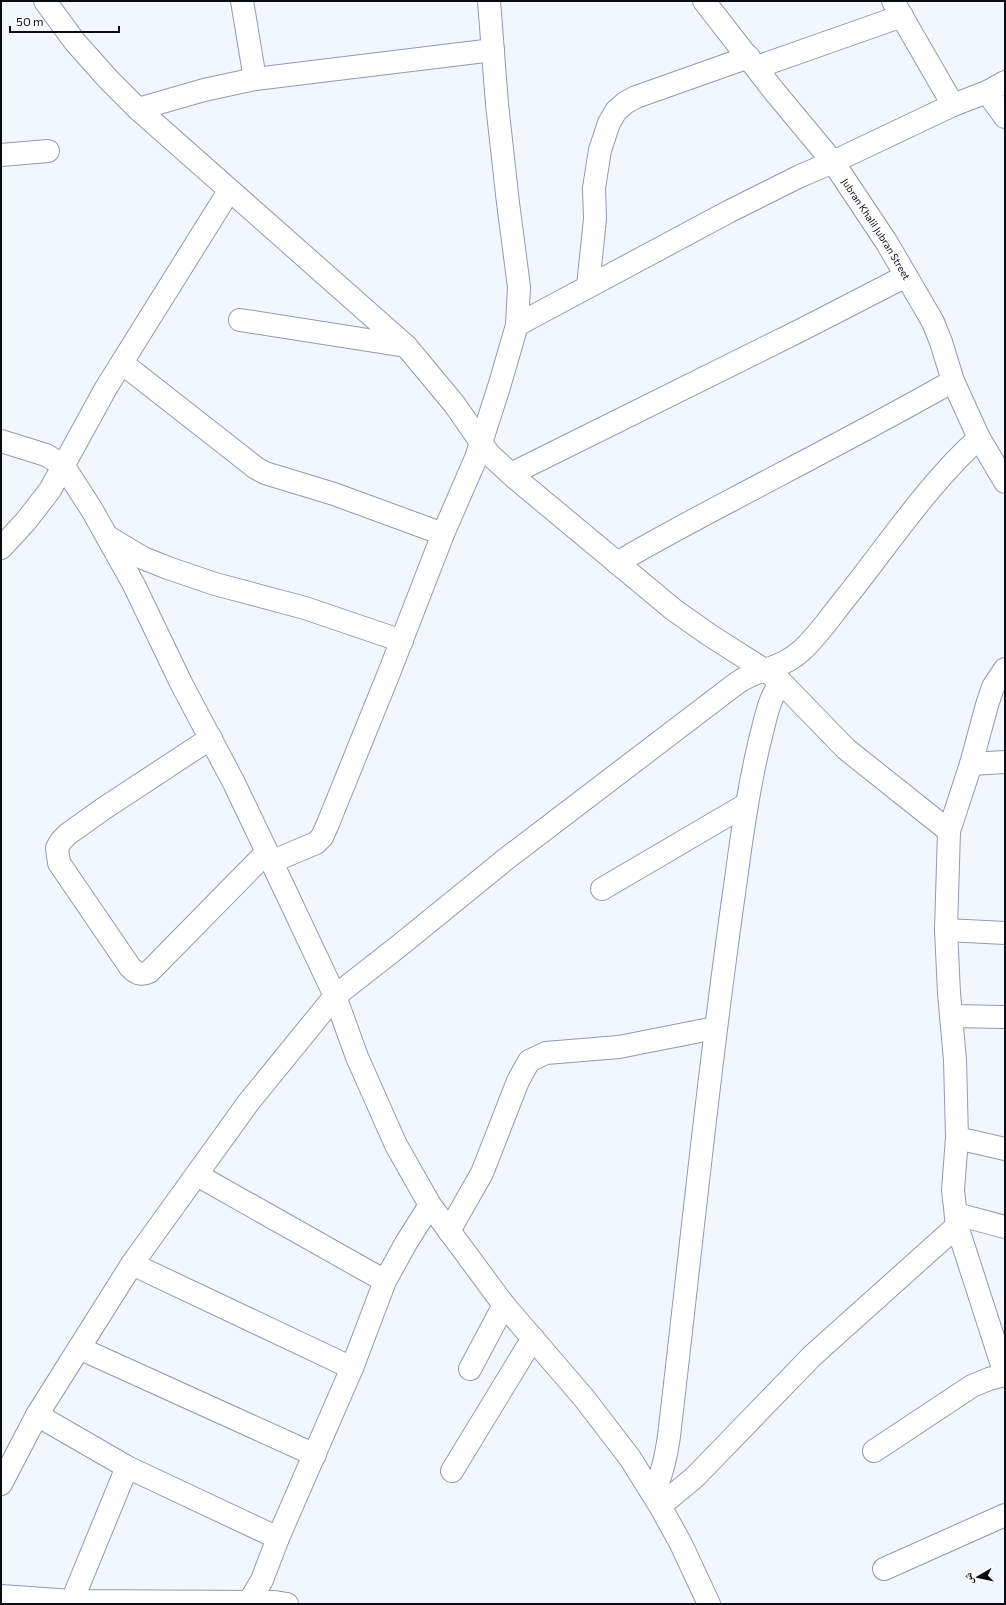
<svg xmlns="http://www.w3.org/2000/svg" width="1006" height="1605" font-family="Commissioner,'Noto Naskh Arabic',sans-serif">
  <style>
    .lines { fill: none; stroke-linecap: round; stroke-linejoin: round }
    .minor-casing { stroke: #919bae; stroke-width: 24 }
    .minor { stroke: #fff; stroke-width: 22 }
    .labels { text-anchor: middle; dominant-baseline: central; stroke-width: 3; stroke-linejoin: round; paint-order: stroke }
    .street-label { font-size: 10px; fill: #090d13; stroke: #fff }
  </style>
  <rect width="100%" height="100%" fill="#f2f6fe"/>
  <g class="lines">
    <defs>
      <g id="minor">
        <path d="M45 1 75 42 108 79 138 109 406 346 455 405 489 454 514 477 674 610 711 636 766 671 781 682 846 749 949 831"/>
        <path d="M242 1 255 79"/>
        <path id="s1" d="M704 1 774 91 833 162 887 243 933 322 941 342 953 381 979 438 1005 482"/>
        <path d="M893 1 953 105"/>
        <path d="M757 67 902 16"/>
        <path d="M987 92 1005 117"/>
        <path d="M138 109 204 90 255 79 493 50"/>
        <path d="M1 155 48 151"/>
        <path d="M588 286 595 219 594 188 600 150 609 123 616 111 625 103 636 97 749 57"/>
        <path d="M240 320 406 346"/>
        <path d="M517 325 728 212 800 176 833 162 953 105 987 92 1005 82"/>
        <path d="M122 363 256 468 265 473 334 494 443 534"/>
        <path d="M1 441 46 455 63 465 92 510 134 585 181 683 234 783 267 852 335 996 357 1057 396 1145 430 1205 504 1305 584 1398 630 1458 660 1506 681 1544 709 1604"/>
        <path d="M511 474 803 329 906 276"/>
        <path d="M108 537 143 558 168 568 215 584 305 608 402 641"/>
        <path d="M1 548 26 521 50 490 106 388 229 191"/>
        <path d="M617 563C669 532 723 505 777 476 836 445 895 414 953 381"/>
        <path d="M1005 669 993 687 987 705 971 764 949 831 946 930 949 993 955 1060 957 1138 953 1190 957 1226 1005 1374"/>
        <path d="M211 738 103 809 68 834 61 841 57 848 59 863 130 967C136 973 140 976 149 972L267 852"/>
        <path d="M971 764 1005 762"/>
        <path d="M271 862 316 843 322 837 327 826 389 673 443 534 476 458 499 387 517 325 519 287 508 203 497 104 489 1"/>
        <path d="M602 889 747 804"/>
        <path d="M946 930 1005 933"/>
        <path d="M951 1016 1005 1017"/>
        <path d="M957 1138 1005 1149"/>
        <path d="M197 1175 385 1281"/>
        <path d="M956 1214 1005 1227"/>
        <path d="M449 1231 482 1173 518 1081 529 1061 546 1053 619 1047 715 1028"/>
        <path d="M132 1264 352 1368"/>
        <path d="M79 1348 315 1455"/>
        <path d="M470 1369 504 1305"/>
        <path d="M37 1415 127 1467 278 1538"/>
        <path d="M874 1451 972 1386 989 1379 1005 1375"/>
        <path d="M452 1471 533 1338"/>
        <path d="M1 1484 37 1415 132 1264 248 1103 335 996 399 946 506 859 737 683C758 668 780 670 801 651 819 635 833 613 848 595 890 542 930 482 979 438"/>
        <path d="M653 1494C662 1476 666 1457 669 1436 691 1248 710 1059 737 872 743 826 750 780 761 736 766 717 769 698 781 682"/>
        <path d="M660 1506 695 1477 812 1356 957 1226"/>
        <path d="M884 1569 1005 1515"/>
        <path d="M1 1596 72 1601 275 1602 287 1604"/>
        <path d="M72 1601 127 1467"/>
        <path d="M249 1602 262 1580 278 1538 352 1368 385 1281 406 1243 430 1205"/>
      </g>
    </defs>
    <use href="#minor" class="minor-casing"/>
    <use href="#minor" class="minor"/>
  </g>
  <g class="labels">
    <g class="street-label">
      <text stroke="none"><textPath href="#s1" startOffset="286">Jubran Khalil Jubran Street</textPath></text>
    </g>
  </g>
  <rect width="1006" height="1605" fill="none" stroke="#090d13" stroke-width="4"/>
  <g transform="translate(978 1577) rotate(261)" stroke="#ffffff" stroke-width="3" paint-order="stroke">
  <path d="M0-3L7 15L0 10L-7 15Z" fill="#090d13"/>
  <text y="-6" font-size="11" font-weight="bold" text-anchor="middle" fill="#090d13">ش</text>
  </g>
  <path d="M10 26v6h109v-6" fill="none" stroke="#090d13" stroke-width="2"/>
  <text x="16" y="26" font-size="12" fill="#090d13" stroke="#ffffff" stroke-width="3" paint-order="stroke">50 m</text>
</svg>
